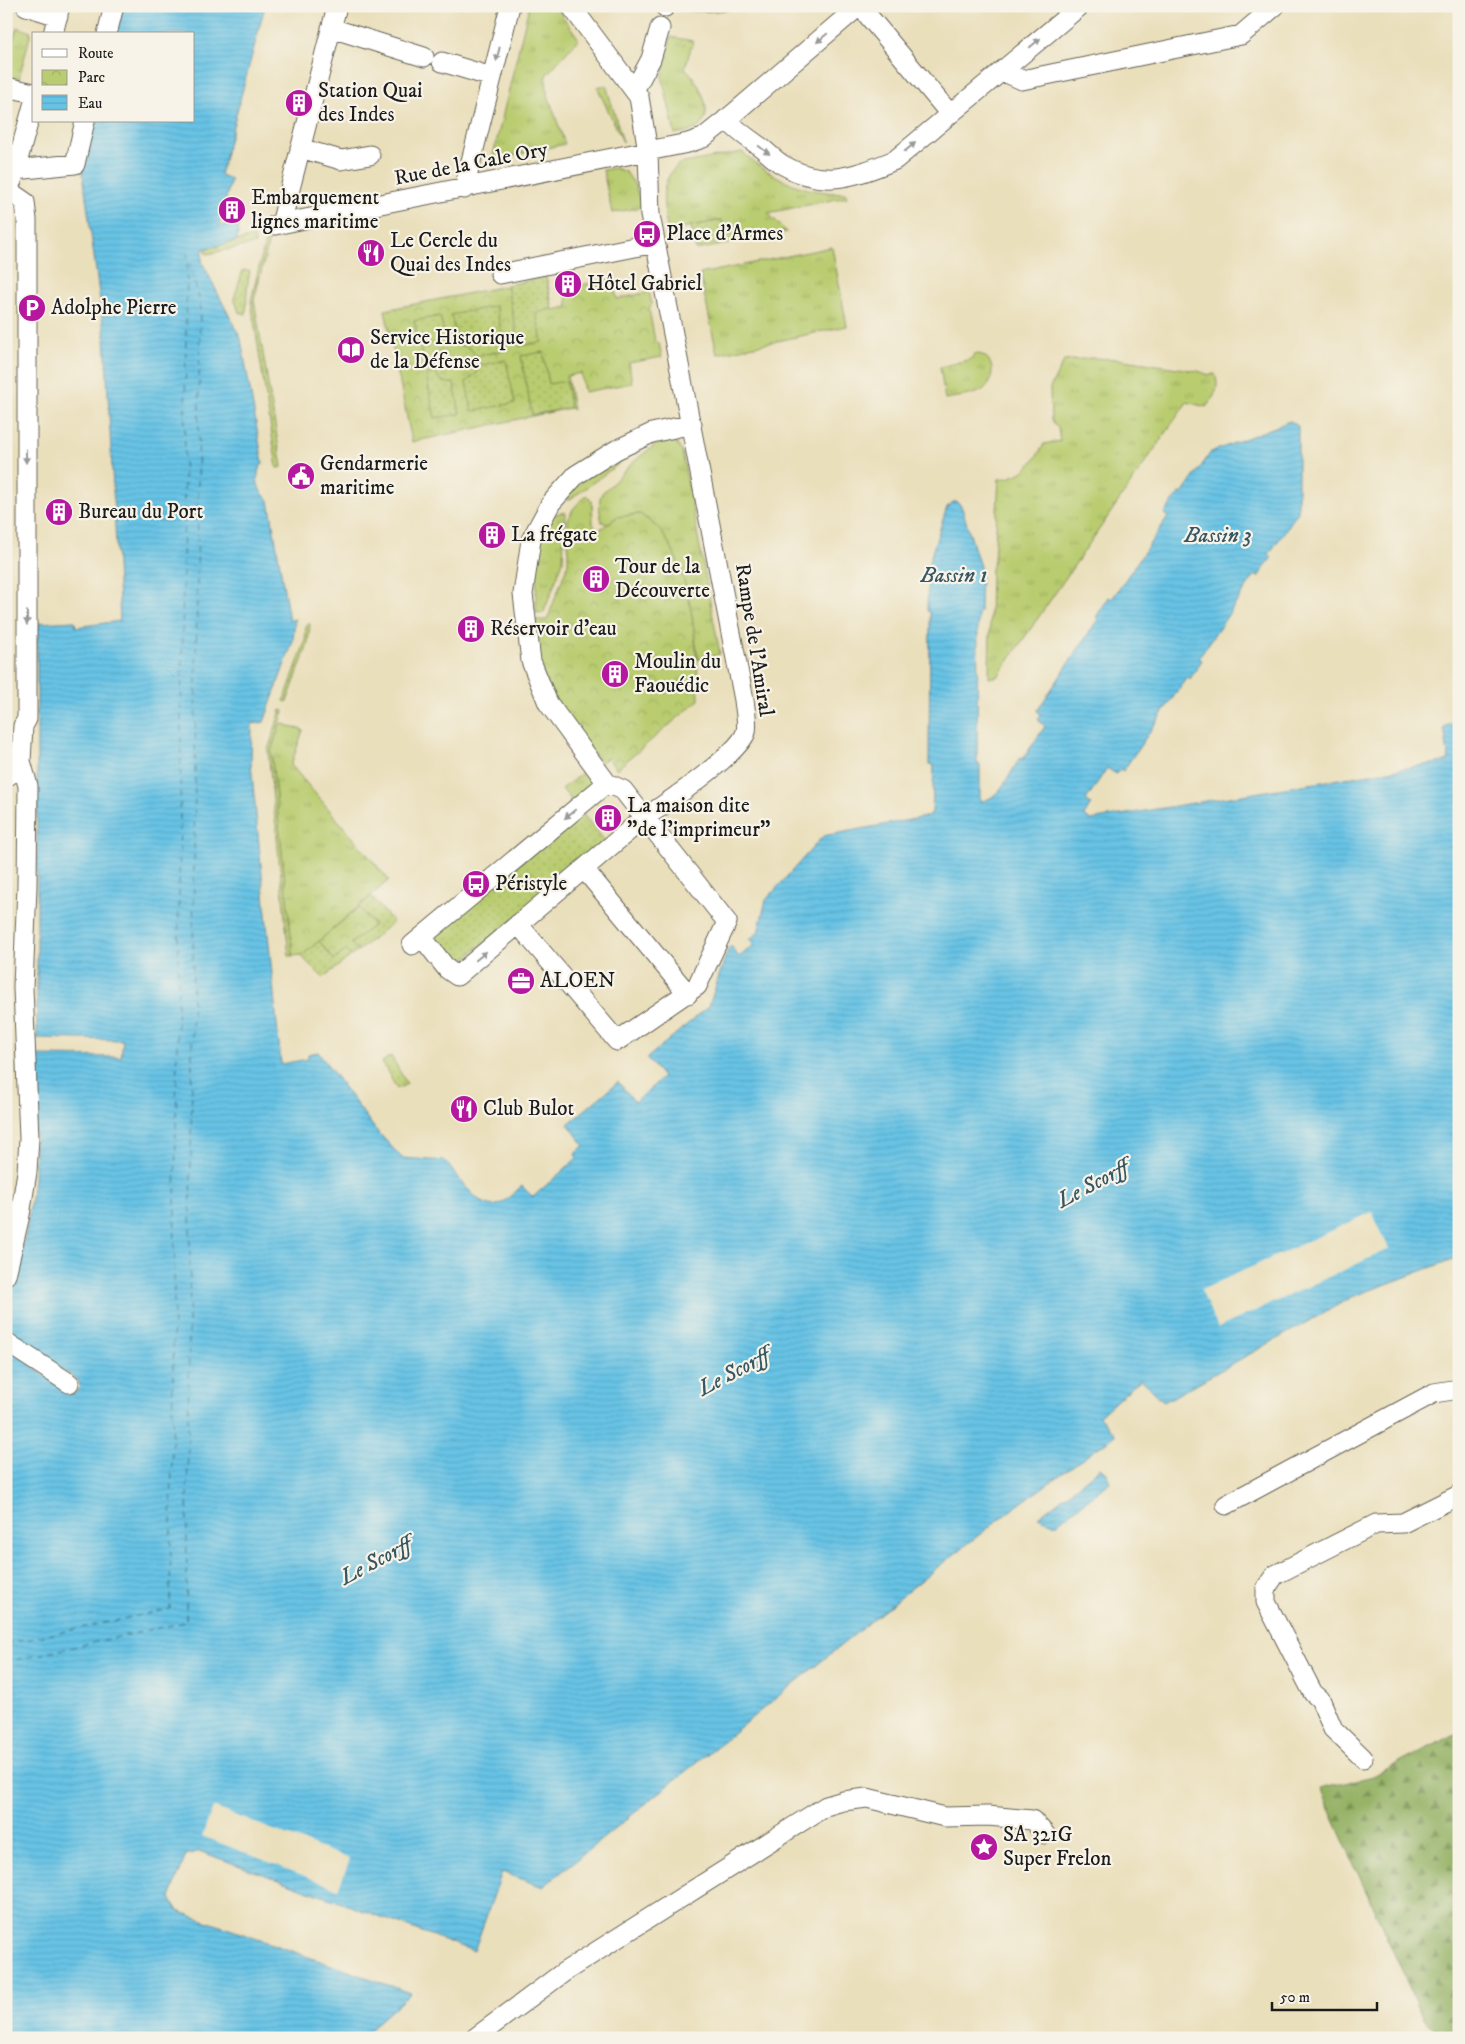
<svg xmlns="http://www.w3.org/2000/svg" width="1465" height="2044" font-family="'IM FELL DW Pica',serif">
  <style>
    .grass { fill: url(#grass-tufts); stroke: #6a7446 }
    .forest { fill: url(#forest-firs); stroke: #57663f }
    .park { fill: url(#park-crowns); stroke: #6a7446 }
    .garden { fill: url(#garden-dots); stroke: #6a7446 }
    .water { fill: url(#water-rules); stroke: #427080 }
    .pier { fill: #eadfbb }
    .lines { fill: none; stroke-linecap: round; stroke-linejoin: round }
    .ferry { stroke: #365662; stroke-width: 1; stroke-dasharray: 6 5; stroke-linecap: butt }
    .minor-casing { stroke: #646054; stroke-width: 21 }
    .minor { stroke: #fff; stroke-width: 19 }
    .oneway { fill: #999 }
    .labels { text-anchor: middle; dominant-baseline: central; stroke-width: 4.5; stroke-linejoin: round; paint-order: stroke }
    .poi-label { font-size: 21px; fill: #1c1c1c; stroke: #f7f3e8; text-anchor: start }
    .street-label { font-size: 21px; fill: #1c1c1c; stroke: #f7f3e8 }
    .water-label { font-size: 22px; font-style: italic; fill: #365662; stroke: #f7f3e8 }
  </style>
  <defs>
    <pattern id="grass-tufts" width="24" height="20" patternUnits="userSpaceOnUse" patternTransform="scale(1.25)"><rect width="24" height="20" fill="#b9cc6f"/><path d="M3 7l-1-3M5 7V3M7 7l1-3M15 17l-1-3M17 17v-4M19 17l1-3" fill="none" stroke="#9eaf60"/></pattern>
    <pattern id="forest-firs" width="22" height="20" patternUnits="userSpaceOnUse" patternTransform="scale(1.25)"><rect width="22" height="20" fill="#92b062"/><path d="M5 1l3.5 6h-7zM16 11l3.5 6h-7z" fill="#768e50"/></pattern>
    <pattern id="park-crowns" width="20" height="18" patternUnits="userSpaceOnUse" patternTransform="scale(1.25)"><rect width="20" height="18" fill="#b9cc6f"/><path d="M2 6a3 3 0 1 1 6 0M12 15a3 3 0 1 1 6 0" fill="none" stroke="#9eaf60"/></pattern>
    <pattern id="garden-dots" width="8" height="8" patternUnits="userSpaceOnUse" patternTransform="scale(1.25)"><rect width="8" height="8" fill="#b9cc6f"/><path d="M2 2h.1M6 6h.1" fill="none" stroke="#9eaf60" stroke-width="1.8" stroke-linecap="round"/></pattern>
    <pattern id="water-rules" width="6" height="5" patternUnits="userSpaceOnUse" patternTransform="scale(1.25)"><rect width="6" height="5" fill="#67c3e5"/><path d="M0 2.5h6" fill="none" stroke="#59a7c4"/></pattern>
  </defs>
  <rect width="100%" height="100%" fill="#f7f3e8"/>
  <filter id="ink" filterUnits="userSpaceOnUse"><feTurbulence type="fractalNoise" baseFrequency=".02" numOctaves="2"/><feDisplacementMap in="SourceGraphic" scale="10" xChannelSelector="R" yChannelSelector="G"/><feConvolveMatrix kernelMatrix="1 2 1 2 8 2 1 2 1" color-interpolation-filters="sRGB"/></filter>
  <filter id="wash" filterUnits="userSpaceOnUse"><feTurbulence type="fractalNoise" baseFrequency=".0096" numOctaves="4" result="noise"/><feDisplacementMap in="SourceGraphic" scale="20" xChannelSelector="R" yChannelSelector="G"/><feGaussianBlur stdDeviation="1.12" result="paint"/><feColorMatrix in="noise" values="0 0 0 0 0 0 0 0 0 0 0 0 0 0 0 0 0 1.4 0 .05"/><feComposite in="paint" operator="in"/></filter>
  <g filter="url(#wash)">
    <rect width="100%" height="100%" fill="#eadfbb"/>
    <path class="grass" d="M529 6H555L579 39 546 75 547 92 565 144 492 160Z
      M17 27 31 32 19 79 6 76V63Z
      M671 37 693 41 685 68C697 78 715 111 701 125 694 132 683 132 675 134L662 76Z
      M606 85 623 142 597 87Z
      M742 152C775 179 801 193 845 193L847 197 768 213 787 232 726 244 721 220 668 231C663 208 658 181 679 164Z
      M615 168 626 172 635 185 642 207 612 213 603 170Z
      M832 247 847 326 717 354 700 274Z
      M974 354C996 352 997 382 981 391 971 396 956 397 945 399L940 367 971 359Z
      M1091 358 1117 359 1198 371 1209 375 1215 374C1220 388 1215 396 1206 407L1187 402 998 676 989 678 991 569 994 560 999 479C1023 477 1033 464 1044 444L1060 441 1058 428 1051 420 1050 388 1064 361Z
      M674 439 682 452 720 654 698 660C693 623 683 551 654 525 650 521 644 517 639 514L617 517 607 524 602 522C600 513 598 504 601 495 603 491 609 487 612 484 626 469 653 440 674 439Z
      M646 444 569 500 566 499C582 474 620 457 646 444Z
      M565 512 563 561 544 612 536 613 537 546 548 516Z
      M280 723 303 730 291 765 389 880 303 955 293 956 271 751Z
      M589 767 599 780 572 801 562 789Z"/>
    <path class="forest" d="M1459 1732V2038H1444L1423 2018 1320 1789 1373 1776Z"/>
    <path class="park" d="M679 6H750C725 11 704 14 678 9Z
      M546 276 553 310 568 307 565 288 612 279 617 299 649 292 652 304 649 309 655 341 659 343 662 357 629 363 632 383 584 392 581 373 567 376 573 410 570 408 412 442 385 310 546 278Z
      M586 495 592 501 593 524 599 530 617 517 640 514C645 518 651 522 656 526 693 565 697 649 699 700L617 769 607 758 601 763 554 700 540 667 532 620H547L568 564V520L573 509Z
      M359 907 374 925 352 943 358 951 351 956 346 950 334 960 319 941Z"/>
    <path class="garden" d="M722 220 726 244 696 250 691 226Z
      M254 237 255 244 207 254 205 249Z
      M269 241 254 300 282 467 277 468 251 301 265 242Z
      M243 270 250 271 247 287 246 314 239 312 234 298Z
      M546 277 552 309 536 313 542 342 519 346 507 285Z
      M496 306 505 350 476 356C471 348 467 345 458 345L451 315Z
      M440 316 447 346 440 351 433 363 424 365 414 321Z
      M543 352 549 384 566 381 570 408 532 415 521 356Z
      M506 360 515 403 472 411 466 382 477 373 478 366Z
      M435 373C440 381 445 384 454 383L460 414 435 418 426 375Z
      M306 624H310L308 644 287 702 284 701 305 642Z
      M281 710 284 711 271 751 293 956H289L268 750Z
      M581 812 606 842 456 966 432 936Z
      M371 896 393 922 358 951 351 943 374 925 359 907Z
      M319 941 334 960 346 950 351 956 323 978 300 955H303Z
      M391 1056 407 1084 397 1089 382 1062Z"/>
    <path class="water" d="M123 6H265L220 175 231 179 219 226 234 223 239 225 237 241 203 249 202 262 241 339 263 463C254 476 256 490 269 500L289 620 295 619 293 641 264 722 252 724 251 764 281 1064 308 1059V1054L318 1052 375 1129 402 1158 445 1161C455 1173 480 1211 497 1205 507 1201 514 1192 522 1186L533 1197 577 1158 575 1154 584 1145 568 1124 618 1082 635 1102 663 1077 647 1058 709 1006 728 949 731 946 739 957 754 945 750 939 758 933 766 900 823 836 925 817 932 813 934 765 929 764 930 612 927 611 928 565 947 507 953 502H958L962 508 981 570 980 612H978L977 764H980V801C999 801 1011 771 1020 758L1023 759 1045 726 1038 720 1041 714 1037 711 1098 619 1096 617 1109 597 1112 599 1168 517 1164 514 1179 493 1182 494 1211 452 1290 421 1298 426V512L1269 554 1272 557 1258 577 1255 575 1199 658 1202 660 1190 679 1187 677 1123 771 1120 769 1116 774 1107 768 1086 800 1091 804 1084 816 1090 820 1449 761 1444 727 1459 720V1257L1352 1297 1164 1402 1141 1379 1099 1416 1116 1435 1014 1508 939 1566 543 1887 502 1872 474 1951 199 1851 186 1855 170 1898 178 1911 411 1993 360 2038H6V1345L68 1393 74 1394 80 1387 77 1379 6 1337V1316L26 1232 34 1179 37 1056 121 1057 123 1040 37 1038V628H39V623L75 621 76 627 120 621 105 338 82 167 93 121H194V34H116Z
      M1100 1468 1106 1473 1110 1482 1056 1524 1038 1517Z"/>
    <path class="pier" d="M1372 1212 1389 1249 1218 1328 1201 1290Z
      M213 1807 350 1859 338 1889 202 1836Z"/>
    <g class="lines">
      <path class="ferry" d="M6 1644 170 1609 187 257
        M6 1662 186 1622 200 302 187 254"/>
    </g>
  </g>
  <g filter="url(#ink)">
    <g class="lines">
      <defs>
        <path id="minor" d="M26 6 58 16
          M860 6 950 114
          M665 7V6
          M331 28 424 57
          M53 34 60 6
          M107 34 114 6
          M442 62 492 77
          M1002 71 1022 80 1241 35 1275 6
          M6 87 34 93
          M635 89 651 59 660 28
          M726 119C738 132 748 138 762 148 769 154 776 161 783 165 824 189 855 176 895 160L1080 6
          M300 148 341 160 370 155
          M15 170 75 164 85 121
          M12 181 34 102
          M6 189 25 202 27 220V719L23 726 21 761 28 786 27 886 23 987 29 1138 27 1172 20 1215 6 1275
          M464 189 510 6
          M281 224 337 6
          M275 225 688 143 703 138 733 114 859 6
          M500 274 655 243
          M6 777 17 770 21 761
          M584 869 688 994
          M518 924 617 1041 697 986 727 922 623 790 607 783 548 703 531 661 523 594 531 540 551 503 576 475 616 450 652 433 692 424
          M422 937 447 969 457 976 645 817C666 804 740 753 746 732 748 722 745 710 744 700L650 215 648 151 639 97 571 6
          M412 945 607 783
          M6 1342 69 1383
          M1226 1505 1434 1393 1459 1389
          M1363 1758 1333 1729 1320 1699 1313 1693 1266 1602V1588L1275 1575 1376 1524 1403 1523 1459 1495
          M475 2038 564 1972 826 1806 843 1801 867 1798 945 1817 988 1816 1032 1820 1045 1834"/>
      </defs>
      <use href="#minor" class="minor-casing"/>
      <use href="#minor" class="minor"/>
    </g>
    <defs><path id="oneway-solid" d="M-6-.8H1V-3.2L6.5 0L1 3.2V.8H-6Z" transform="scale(1.25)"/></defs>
    <g class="oneway">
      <use href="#oneway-solid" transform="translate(822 38) rotate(140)"/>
      <use href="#oneway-solid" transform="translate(1035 43) rotate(-40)"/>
      <use href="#oneway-solid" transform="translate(498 54) rotate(104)"/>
      <use href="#oneway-solid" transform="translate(910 147) rotate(-39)"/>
      <use href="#oneway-solid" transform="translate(764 150) rotate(37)"/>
      <use href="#oneway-solid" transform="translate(26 456) rotate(90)"/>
      <use href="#oneway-solid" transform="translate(27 618) rotate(90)"/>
      <use href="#oneway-solid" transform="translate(570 814) rotate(140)"/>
      <use href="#oneway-solid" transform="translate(481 956) rotate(-40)"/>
    </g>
  </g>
  <defs>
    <symbol id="building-disc" viewBox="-11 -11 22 22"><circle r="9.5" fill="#b5179e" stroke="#f7f3e8"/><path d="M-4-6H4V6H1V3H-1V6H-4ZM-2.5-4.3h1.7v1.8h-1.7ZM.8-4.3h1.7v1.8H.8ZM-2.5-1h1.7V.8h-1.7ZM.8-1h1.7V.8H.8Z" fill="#fff"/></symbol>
    <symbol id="bus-disc" viewBox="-11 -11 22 22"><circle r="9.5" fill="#b5179e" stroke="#f7f3e8"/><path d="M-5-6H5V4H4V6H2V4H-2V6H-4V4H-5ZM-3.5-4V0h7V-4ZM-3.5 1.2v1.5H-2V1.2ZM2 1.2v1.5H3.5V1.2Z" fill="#fff"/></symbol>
    <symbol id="restaurant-disc" viewBox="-11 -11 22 22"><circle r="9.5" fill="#b5179e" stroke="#f7f3e8"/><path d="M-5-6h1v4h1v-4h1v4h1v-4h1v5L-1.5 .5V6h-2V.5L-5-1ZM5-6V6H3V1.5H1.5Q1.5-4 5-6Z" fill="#fff"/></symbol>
    <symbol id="parking-disc" viewBox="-11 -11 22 22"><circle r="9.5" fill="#b5179e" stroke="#f7f3e8"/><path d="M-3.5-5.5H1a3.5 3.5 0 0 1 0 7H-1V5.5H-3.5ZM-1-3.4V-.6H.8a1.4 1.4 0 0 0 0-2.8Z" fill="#fff"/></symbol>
    <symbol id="library-disc" viewBox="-11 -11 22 22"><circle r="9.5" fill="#b5179e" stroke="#f7f3e8"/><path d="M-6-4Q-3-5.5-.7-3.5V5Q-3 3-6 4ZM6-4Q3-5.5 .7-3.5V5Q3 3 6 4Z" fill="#fff"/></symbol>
    <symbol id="civic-disc" viewBox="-11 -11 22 22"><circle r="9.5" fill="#b5179e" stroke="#f7f3e8"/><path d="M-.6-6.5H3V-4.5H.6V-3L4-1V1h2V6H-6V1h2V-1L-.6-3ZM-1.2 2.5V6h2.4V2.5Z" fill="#fff"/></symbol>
    <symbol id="office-disc" viewBox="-11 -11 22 22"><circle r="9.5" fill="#b5179e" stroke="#f7f3e8"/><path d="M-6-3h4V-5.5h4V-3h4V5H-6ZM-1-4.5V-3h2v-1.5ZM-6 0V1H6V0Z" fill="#fff"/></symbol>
    <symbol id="sight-disc" viewBox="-11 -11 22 22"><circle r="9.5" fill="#b5179e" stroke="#f7f3e8"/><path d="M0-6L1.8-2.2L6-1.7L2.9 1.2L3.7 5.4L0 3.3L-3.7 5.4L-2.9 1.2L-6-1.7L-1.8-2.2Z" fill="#fff"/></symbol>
  </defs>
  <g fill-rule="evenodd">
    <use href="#building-disc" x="283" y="87" width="32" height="32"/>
    <use href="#building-disc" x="216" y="194" width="32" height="32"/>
    <use href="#bus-disc" x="631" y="218" width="32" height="32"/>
    <use href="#restaurant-disc" x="355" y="237" width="32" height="32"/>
    <use href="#building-disc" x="552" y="268" width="32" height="32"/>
    <use href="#parking-disc" x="16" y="292" width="32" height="32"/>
    <use href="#library-disc" x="335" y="334" width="32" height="32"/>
    <use href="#civic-disc" x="285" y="460" width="32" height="32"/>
    <use href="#building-disc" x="43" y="496" width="32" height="32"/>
    <use href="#building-disc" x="476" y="519" width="32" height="32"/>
    <use href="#building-disc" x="580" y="563" width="32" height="32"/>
    <use href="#building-disc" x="455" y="613" width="32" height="32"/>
    <use href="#building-disc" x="599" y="658" width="32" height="32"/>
    <use href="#building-disc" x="592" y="802" width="32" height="32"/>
    <use href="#bus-disc" x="460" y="868" width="32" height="32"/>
    <use href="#office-disc" x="505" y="965" width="32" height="32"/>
    <use href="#restaurant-disc" x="448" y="1093" width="32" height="32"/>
    <use href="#sight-disc" x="968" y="1831" width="32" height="32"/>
  </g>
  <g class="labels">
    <g class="poi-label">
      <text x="318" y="91">Station Quai<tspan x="318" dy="24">des Indes</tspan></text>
      <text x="251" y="198">Embarquement<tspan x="251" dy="24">lignes maritime</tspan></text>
      <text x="666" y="234">Place d'Armes</text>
      <text x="390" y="241">Le Cercle du<tspan x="390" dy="24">Quai des Indes</tspan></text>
      <text x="587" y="284">Hôtel Gabriel</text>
      <text x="51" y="308">Adolphe Pierre</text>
      <text x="370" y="338">Service Historique<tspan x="370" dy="24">de la Défense</tspan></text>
      <text x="320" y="464">Gendarmerie<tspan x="320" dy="24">maritime</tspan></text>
      <text x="78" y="512">Bureau du Port</text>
      <text x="511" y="535">La frégate</text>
      <text x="615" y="567">Tour de la<tspan x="615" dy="24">Découverte</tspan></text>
      <text x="490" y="629">Réservoir d'eau</text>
      <text x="634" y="662">Moulin du<tspan x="634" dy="24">Faouédic</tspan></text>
      <text x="627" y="806">La maison dite<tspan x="627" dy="24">"de l'imprimeur"</tspan></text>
      <text x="495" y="884">Péristyle</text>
      <text x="540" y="981">ALOEN</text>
      <text x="483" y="1109">Club Bulot</text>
      <text x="1003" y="1835">SA 321G<tspan x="1003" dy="24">Super Frelon</tspan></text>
    </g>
    <g class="street-label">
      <text transform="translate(471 164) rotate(-11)">Rue de la Cale Ory</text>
      <text transform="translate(754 640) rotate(81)">Rampe de l'Amiral</text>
    </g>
    <g class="water-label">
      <text x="1218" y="535">Bassin 3</text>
      <text x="954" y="575">Bassin 1</text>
      <text transform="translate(1093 1184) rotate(-28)">Le Scorff</text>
      <text transform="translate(734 1372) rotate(-28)">Le Scorff</text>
      <text transform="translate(376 1561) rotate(-28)">Le Scorff</text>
    </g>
  </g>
  <rect width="1465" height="2044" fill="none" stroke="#f7f3e8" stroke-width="25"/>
  <rect x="32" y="32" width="162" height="90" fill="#f7f3e8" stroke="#9f9d96"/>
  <rect x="42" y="49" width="25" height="8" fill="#ffffff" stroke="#9f9d96"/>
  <text x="78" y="58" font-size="15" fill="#1c1c1c">Route</text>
  <rect x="42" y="70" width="25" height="15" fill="url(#park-crowns)" stroke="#9f9d96"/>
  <text x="78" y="82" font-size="15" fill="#1c1c1c">Parc</text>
  <rect x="42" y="95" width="25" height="15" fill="url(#water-rules)" stroke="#9f9d96"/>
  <text x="78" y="108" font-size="15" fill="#1c1c1c">Eau</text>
  <path d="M1272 2002v8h105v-8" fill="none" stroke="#1c1c1c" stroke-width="2.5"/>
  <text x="1280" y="2002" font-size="15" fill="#1c1c1c" stroke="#f7f3e8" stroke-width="4" paint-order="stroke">50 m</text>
</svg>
